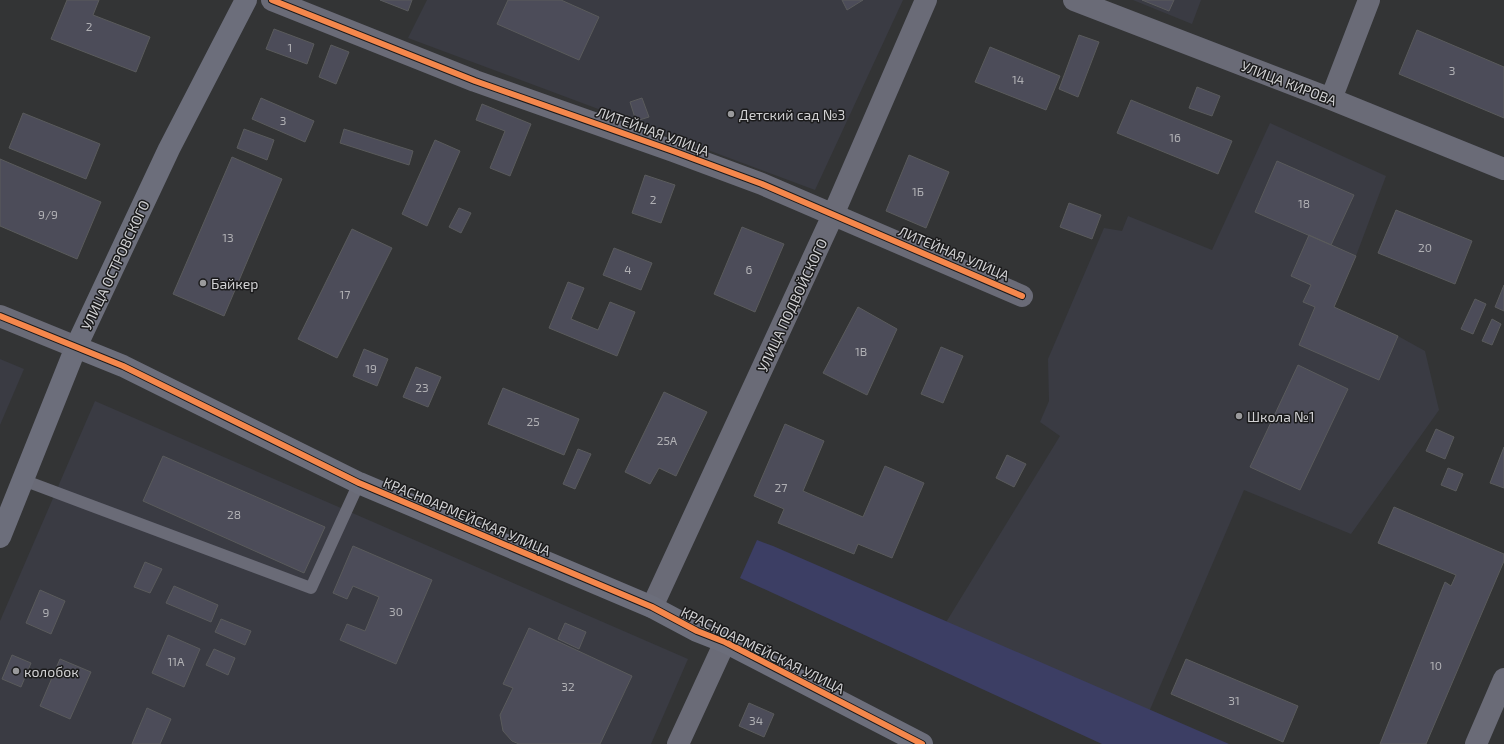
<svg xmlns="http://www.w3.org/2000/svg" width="1504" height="744" font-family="'Exo 2',sans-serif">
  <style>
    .built { fill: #3a3b43 }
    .green { fill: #3c3e64 }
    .building { fill: #4c4c59; stroke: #5a5b5c }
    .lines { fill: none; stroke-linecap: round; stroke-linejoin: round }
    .lane { stroke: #6a6b77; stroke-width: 12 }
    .street { stroke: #6a6b77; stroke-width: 22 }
    .secondary { stroke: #6c6e7b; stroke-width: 22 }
    .cycleway-casing { stroke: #1b1b1c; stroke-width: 8 }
    .cycleway { stroke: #f5874c; stroke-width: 6 }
    .poi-dot { fill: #9a9a9c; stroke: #1b1b1c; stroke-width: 1.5 }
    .labels { text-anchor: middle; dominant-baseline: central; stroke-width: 3; stroke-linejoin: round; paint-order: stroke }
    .number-label { font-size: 12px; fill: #b0b0b4 }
    .street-label { font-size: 14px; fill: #d1d1d3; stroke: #1b1b1c }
    .poi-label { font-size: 14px; fill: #d1d1d3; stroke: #1b1b1c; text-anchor: start }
  </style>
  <rect width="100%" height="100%" fill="#333435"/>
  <path class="built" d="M427 0H903L815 190 408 38Z
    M1133 0H1201L1192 24Z
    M1270 123 1386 176 1356 256 1334 307 1398 336 1425 351 1439 410 1351 534 1244 490 1149 712 945 624 1060 436 1040 422 1049 401 1048 359 1104 228 1122 231 1128 216 1212 250Z
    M0 359 24 369 0 425Z
    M95 401 688 659 651 744H0V621Z"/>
  <path class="green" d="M757 540 773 546 1229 744H1102L740 578Z"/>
  <path class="building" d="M67 0H99L93 15 150 37 136 72 51 39Z
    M380 0H412L408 11Z
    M508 0H561L599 17 579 60 497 24Z
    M842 0H863L847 10Z
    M1142 0H1174L1169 11Z
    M274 29 314 44 307 64 266 49Z
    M1417 30 1504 67V118L1399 74Z
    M1079 35 1099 42 1078 97 1059 89Z
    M331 45 349 52 336 84 319 77Z
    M990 47 1060 76 1046 110 975 82Z
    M1197 87 1220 96 1212 116 1189 108Z
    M261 98 314 121 305 142 252 119Z
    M642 98 649 117 636 121 630 102Z
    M1131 100 1232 141 1218 174 1117 133Z
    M482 104 531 124 510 176 490 168 505 131 476 120Z
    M23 113 100 144 86 179 9 148Z
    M244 129 274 140 267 160 237 148Z
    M344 129 413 151 409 165 340 143Z
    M435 140 460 151 427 226 402 214Z
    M909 155 949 172 926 228 886 211Z
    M232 157 282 179 224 316 173 294Z
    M0 159 101 202 77 259 0 226Z
    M1277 161 1354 195 1331 245 1255 212Z
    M645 175 675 185 661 223 632 213Z
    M1069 203 1101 215 1092 239 1060 227Z
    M459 208 471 213 461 233 449 227Z
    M1396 210 1472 241 1455 284 1378 253Z
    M742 227 784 244 755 312 714 294Z
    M352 229 392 248 337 358 298 339Z
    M1309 235 1356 256 1334 307 1398 336 1379 380 1299 345 1315 307 1303 302 1311 285 1291 276Z
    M614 248 652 263 641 290 603 275Z
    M970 257 995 264 992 274 967 268Z
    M568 282 584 288 571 319 598 330 610 302 635 312 617 356 549 328Z
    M1504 285V311L1495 307Z
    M1475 299 1486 304 1473 334 1461 329Z
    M858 307 897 329 867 395 823 373Z
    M1492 319 1501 324 1492 345 1482 341Z
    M941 347 963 356 943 403 921 394Z
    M364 349 388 359 377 386 353 376Z
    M1298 365 1348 389 1300 490 1250 467Z
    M416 367 441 377 428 407 403 397Z
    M503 388 579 419 564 455 488 424Z
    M664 392 707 412 676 476 659 468 650 484 625 472Z
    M785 424 824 441 803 491 863 517 885 466 924 483 892 558 858 544 854 554 778 523 784 509 754 496Z
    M1436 429 1454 437 1445 459 1426 451Z
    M1504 447V488L1490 483Z
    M578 449 591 454 575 489 563 484Z
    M1007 455 1026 464 1014 487 996 478Z
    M163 456 325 527 304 573 143 501Z
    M1448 468 1463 474 1456 491 1441 485Z
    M1394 507 1504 554V561L1426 744H1380L1445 582 1451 586 1456 575 1378 543Z
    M353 546 432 580 396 664 340 640 347 624 365 631 379 597 353 586 347 599 333 593Z
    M145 562 162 569 150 593 134 587Z
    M174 586 218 605 211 622 166 603Z
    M40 590 65 601 51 634 26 623Z
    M221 619 251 631 245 645 215 632Z
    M565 623 586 632 579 649 558 639Z
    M529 628 632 676 600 744H519L512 741 503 731 500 715 513 688 503 684Z
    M168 635 200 649 184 687 152 673Z
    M214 649 235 658 228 675 206 665Z
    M12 655 31 663 21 687 2 679Z
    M60 659 91 672 70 719 40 706Z
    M1186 659 1298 706 1283 742 1171 694Z
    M749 703 774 714 764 737 739 726Z
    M147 708 171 719 160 744H132Z"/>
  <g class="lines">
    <path class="lane" d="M23 480 311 588 359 483"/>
    <path class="street" d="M272 0 475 81 673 151 762 184 1022 296
      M1074 0 1331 99 1504 169
      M1331 99 1369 0
      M0 316 76 347
      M652 607 833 215 926 0
      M678 744 725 642
      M1476 744 1504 679"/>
    <path class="secondary" d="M76 347 123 366 359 483 652 607 697 631 725 642 922 744
      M0 537 76 347 169 149 246 0"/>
    <defs>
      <path id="cycleway" d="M272 0 475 81 673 151 762 184 1022 296
        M0 316 123 366 359 483 652 607 697 631 725 642 922 744"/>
    </defs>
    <use href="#cycleway" class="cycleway-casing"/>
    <use href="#cycleway" class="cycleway"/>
  </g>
  <g class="poi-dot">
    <circle cx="731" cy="114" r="4"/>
    <circle cx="203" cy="283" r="4"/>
    <circle cx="1239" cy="416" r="4"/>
    <circle cx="16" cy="671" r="4"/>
  </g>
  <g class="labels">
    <g class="number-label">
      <text x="89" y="26">2</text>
      <text x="290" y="47">1</text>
      <text x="1452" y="70">3</text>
      <text x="1018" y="79">14</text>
      <text x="283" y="120">3</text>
      <text x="1175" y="137">16</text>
      <text x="918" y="191">1Б</text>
      <text x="653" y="199">2</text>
      <text x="1304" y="203">18</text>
      <text x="48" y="214">9/9</text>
      <text x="228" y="237">13</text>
      <text x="1425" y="247">20</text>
      <text x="628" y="269">4</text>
      <text x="749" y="269">6</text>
      <text x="345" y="294">17</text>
      <text x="861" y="351">1В</text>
      <text x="371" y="368">19</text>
      <text x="422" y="387">23</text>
      <text x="533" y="421">25</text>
      <text x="667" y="440">25А</text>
      <text x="781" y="487">27</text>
      <text x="234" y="514">28</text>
      <text x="396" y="611">30</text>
      <text x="46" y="612">9</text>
      <text x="176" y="661">11А</text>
      <text x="1436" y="665">10</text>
      <text x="568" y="686">32</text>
      <text x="1234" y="700">31</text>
      <text x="756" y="720">34</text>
    </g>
    <g class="street-label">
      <text transform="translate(1289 83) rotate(21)">УЛИЦА КИРОВА</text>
      <text transform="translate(653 131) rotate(20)">ЛИТЕЙНАЯ УЛИЦА</text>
      <text transform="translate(954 253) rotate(23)">ЛИТЕЙНАЯ УЛИЦА</text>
      <text transform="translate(115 265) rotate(-65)">УЛИЦА ОСТРОВСКОГО</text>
      <text transform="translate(792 305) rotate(-65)">УЛИЦА ПОДВОЙСКОГО</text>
      <text transform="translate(467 516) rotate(23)">КРАСНОАРМЕЙСКАЯ УЛИЦА</text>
      <text transform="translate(763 650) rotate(26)">КРАСНОАРМЕЙСКАЯ УЛИЦА</text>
    </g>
    <g class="poi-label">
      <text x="739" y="114">Детский сад №3</text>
      <text x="211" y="283">Байкер</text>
      <text x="1247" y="416">Школа №1</text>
      <text x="24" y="671">колобок</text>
    </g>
  </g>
</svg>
